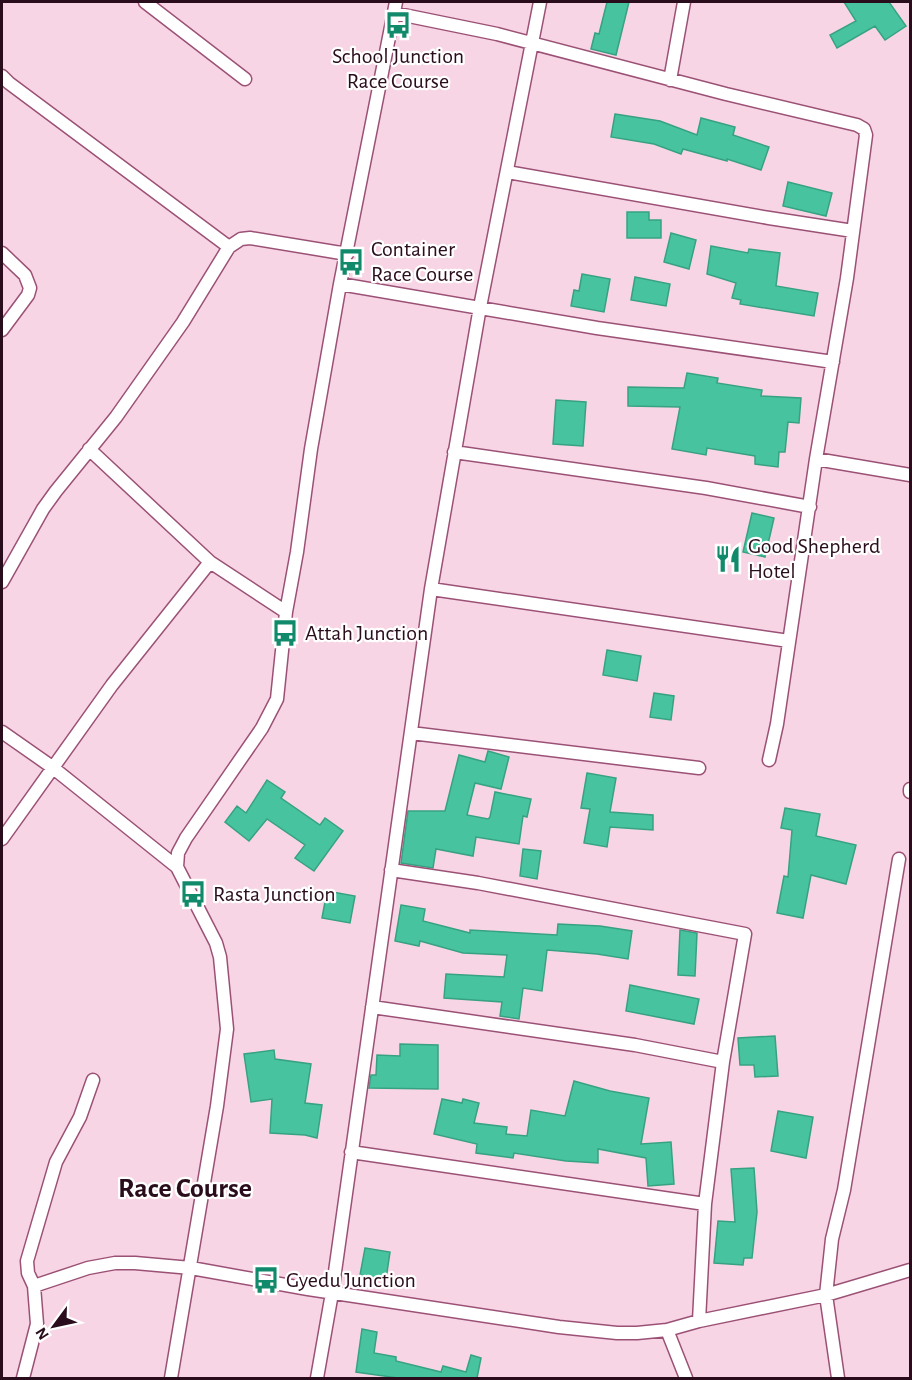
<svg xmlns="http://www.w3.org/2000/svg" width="912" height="1380" font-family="'Alegreya Sans',sans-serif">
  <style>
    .building { fill: #47c49f; stroke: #37a282; stroke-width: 1.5 }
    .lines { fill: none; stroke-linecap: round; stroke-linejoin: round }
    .minor-casing { stroke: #9b5176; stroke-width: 15 }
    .minor { stroke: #fff; stroke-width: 12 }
    .labels { text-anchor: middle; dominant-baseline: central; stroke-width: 4.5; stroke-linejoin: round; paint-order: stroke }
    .poi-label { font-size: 22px; fill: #2a0d1c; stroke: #fff; text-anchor: start }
    .district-label { font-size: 28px; font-weight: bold; fill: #2a0d1c; stroke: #fff }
  </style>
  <rect width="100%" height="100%" fill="#f8d5e4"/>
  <path class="building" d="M607 2H629L616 55 591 49 595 33 599 34Z
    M844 2H889L906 26 885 40 875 26 837 48 830 35 856 21Z
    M615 114 660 121 697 135 701 118 735 127 733 135 769 147 761 170 727 159V161L683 149 681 154 654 144 611 137Z
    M788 182 832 193 826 216 783 206Z
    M627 212H649V220H661V238H627Z
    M671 233 696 240 689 269 664 262Z
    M711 246 748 253 749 249 780 253 776 286 818 293 814 316 740 304 741 300 732 298 736 283 707 274Z
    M582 274 610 279 604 312 571 306 574 290 579 291Z
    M635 277 670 284 666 306 631 300Z
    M687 373 718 378 717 383 762 390 761 396 801 398 799 423 788 422 785 452H779L778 467 755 464V456L707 448 706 455 672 449 680 407 628 406V387L684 388Z
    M556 400 586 402 583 446 553 444Z
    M752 513 774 518 765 557 743 552Z
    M607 650 641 656 637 681 603 675Z
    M654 693 674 696 671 720 650 717Z
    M488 751 509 757 501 789 475 783 467 815 488 819 490 817 495 792 531 799 527 817 523 816 519 844 476 837 473 856 436 849 433 868 401 863 408 811H445L459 755 485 762Z
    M587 773 616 778 610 812 653 815V830L610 827 607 847 584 843 590 809 581 808Z
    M267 780 285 792 281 798 320 825 325 818 343 831 314 871 295 858 305 845 267 819 249 841 225 822 237 806 246 813Z
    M785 808 820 814 816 836 856 845 846 884 811 875 803 918 777 913 784 876 788 877 792 830 781 828Z
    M523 849 541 851 537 879 520 876Z
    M327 891 355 896 350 923 322 918Z
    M401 905 425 909 423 921 470 933V930L557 935 558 924 600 926 632 931 628 959 597 954 547 950 542 991 523 988 519 1019 500 1016 502 1002 444 998 446 974 504 977 507 955 463 953 420 941 419 946 395 941Z
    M680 930 697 933 695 976 678 975Z
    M630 985 699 999 694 1024 626 1011Z
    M775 1036 778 1076 755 1077 754 1065H740L738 1038Z
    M400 1044 438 1045V1089L369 1088 371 1075H376L377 1055 400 1056Z
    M274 1050 275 1059 311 1064 305 1103 322 1105 317 1138 305 1135 270 1133 272 1099 251 1102 244 1054Z
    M574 1081 610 1091 649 1098 641 1144 671 1142 674 1184 648 1186 646 1158 598 1149V1163L566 1161 514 1153 513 1158 476 1153 477 1144 434 1134 442 1099 462 1103 463 1099 479 1103 474 1123 507 1127 506 1134 527 1136 531 1110 565 1116Z
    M778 1111 813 1117 806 1158 771 1151Z
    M754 1168 757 1212 752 1258H744L743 1265 714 1263 718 1221 735 1222 731 1169Z
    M365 1248 390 1252 386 1279 360 1275Z
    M362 1329 377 1332 374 1353 396 1357V1361L441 1372 443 1366 466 1372 471 1355 481 1358 477 1378H398L356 1372Z"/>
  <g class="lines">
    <defs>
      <path id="minor" d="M145 2 245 79
        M394 13 497 34 726 94 857 125 864 129 866 135 847 278 816 459 777 724 769 760
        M2 76 9 83 229 247
        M670 80 684 2
        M507 172 769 218 853 231
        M2 253 25 275 30 288 28 295 2 330
        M340 284 597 328 833 362
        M89 449 210 562
        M454 452 706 488 810 507
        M816 459 910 475
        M2 582 43 509 56 491 116 417 183 322 229 247 241 239 250 238 347 254
        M431 589 789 641
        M2 732 52 767 177 867
        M411 733 699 768
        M910 792V789
        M2 839 112 685 210 562 286 612
        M391 870 478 883 745 934 723 1062 705 1204 699 1321
        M372 1007 635 1045 723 1062
        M351 1152 705 1204
        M34 1286 28 1273 27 1261 56 1162 80 1117 93 1080
        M667 1330 686 1378
        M23 1378 37 1324 34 1286 88 1268 115 1263H135L191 1268 308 1289 559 1327 617 1333H637L667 1330 699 1321 826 1295 910 1270
        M171 1378 217 1106 227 1029 220 957 216 943 177 867 178 853 186 838 262 728 277 699 286 612 297 552 311 449 340 284 396 2
        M317 1378 332 1293 431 589 480 307 540 2
        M838 1378 826 1295 832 1239 844 1190 899 859"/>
    </defs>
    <use href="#minor" class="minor-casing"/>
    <use href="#minor" class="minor"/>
  </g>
  <defs>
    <symbol id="bus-bare" viewBox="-9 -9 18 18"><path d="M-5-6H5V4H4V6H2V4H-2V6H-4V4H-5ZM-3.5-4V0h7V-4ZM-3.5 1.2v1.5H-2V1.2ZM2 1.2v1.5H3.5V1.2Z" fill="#11896b" stroke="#fff" stroke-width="2.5" paint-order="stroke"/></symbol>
    <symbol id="restaurant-bare" viewBox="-9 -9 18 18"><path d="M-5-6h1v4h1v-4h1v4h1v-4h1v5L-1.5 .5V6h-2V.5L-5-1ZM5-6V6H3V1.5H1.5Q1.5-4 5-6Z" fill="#11896b" stroke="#fff" stroke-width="2.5" paint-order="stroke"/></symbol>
  </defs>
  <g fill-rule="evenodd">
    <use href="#bus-bare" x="379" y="6" width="38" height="38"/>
    <use href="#bus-bare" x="332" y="243" width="38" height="38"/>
    <use href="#restaurant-bare" x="709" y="540" width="38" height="38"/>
    <use href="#bus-bare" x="266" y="614" width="38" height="38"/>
    <use href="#bus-bare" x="174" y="875" width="38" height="38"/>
    <use href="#bus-bare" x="247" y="1261" width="38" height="38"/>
  </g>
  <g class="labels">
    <g class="poi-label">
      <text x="398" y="56" text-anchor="middle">School Junction<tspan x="398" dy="25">Race Course</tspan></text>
      <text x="371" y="249">Container<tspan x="371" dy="25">Race Course</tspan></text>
      <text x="748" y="546">Good Shepherd<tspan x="748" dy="25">Hotel</tspan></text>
      <text x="305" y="633">Attah Junction</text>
      <text x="213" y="894">Rasta Junction</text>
      <text x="286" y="1280">Gyedu Junction</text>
    </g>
    <g class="district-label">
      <text x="185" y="1189">Race Course</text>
    </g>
  </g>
  <rect width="912" height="1380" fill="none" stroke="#2a0d1c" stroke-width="6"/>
  <g transform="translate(54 1326) rotate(237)" stroke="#ffffff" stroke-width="4.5" paint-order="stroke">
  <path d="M0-4.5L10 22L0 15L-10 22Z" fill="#2a0d1c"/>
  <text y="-9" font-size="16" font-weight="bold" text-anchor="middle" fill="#2a0d1c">N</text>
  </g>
</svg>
